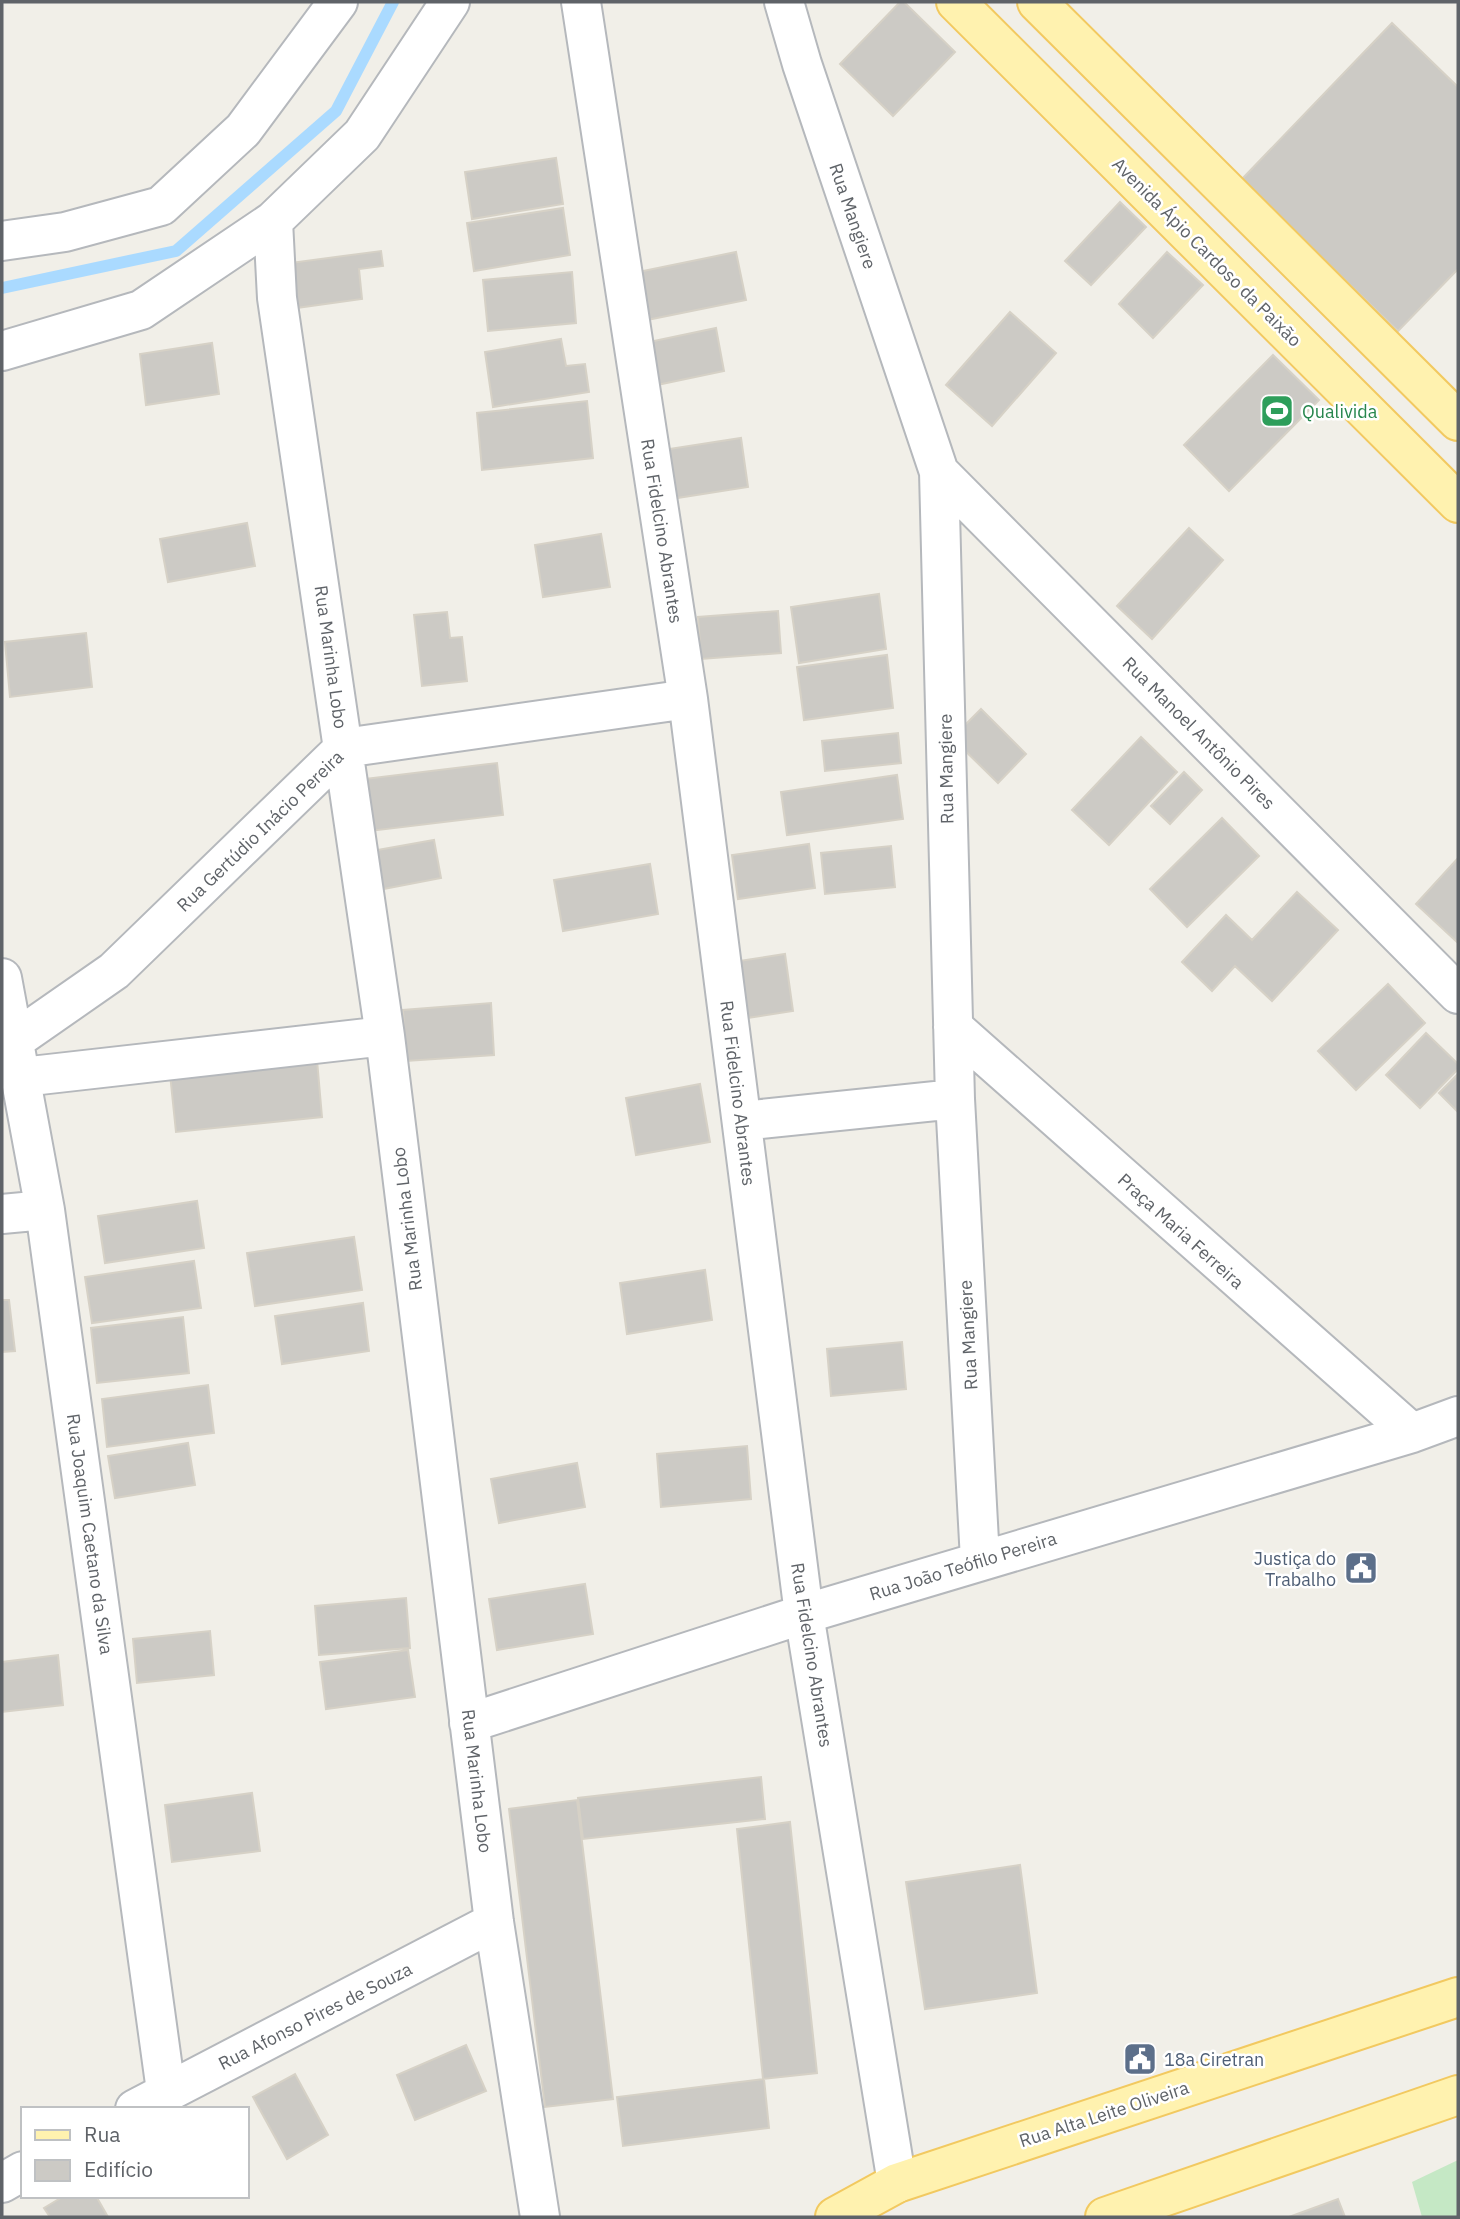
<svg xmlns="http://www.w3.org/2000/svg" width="1460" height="2219" font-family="'IBM Plex Sans',sans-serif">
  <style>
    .green { fill: #c5e8c5 }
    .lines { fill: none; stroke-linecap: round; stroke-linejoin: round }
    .stream { stroke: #aadaff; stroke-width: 12 }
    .building { fill: #cccac5; stroke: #d6d1c6; stroke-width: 2 }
    .minor-casing { stroke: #b5b8bc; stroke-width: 42 }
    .major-casing { stroke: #f2c960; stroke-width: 42 }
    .minor { stroke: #fff; stroke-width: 38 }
    .major { stroke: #fff2af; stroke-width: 38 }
    .labels { text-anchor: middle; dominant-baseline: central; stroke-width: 5; stroke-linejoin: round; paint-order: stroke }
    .street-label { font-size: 18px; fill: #5f6368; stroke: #fff }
    .leisure-label { font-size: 18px; fill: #27864d; stroke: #fff; text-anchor: start }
    .service-label { font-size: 18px; fill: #4e5e75; stroke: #fff; text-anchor: end }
  </style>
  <rect width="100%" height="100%" fill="#f1efe8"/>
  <path class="green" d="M1458 2160V2217H1422L1412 2182Z"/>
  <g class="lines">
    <path class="stream" d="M2 288 176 251 336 111 393 2"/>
  </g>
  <path class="building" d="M900 2H904L955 52 893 116 840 64Z
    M1392 23 1458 87V269L1398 331 1241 180Z
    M556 158 563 204 472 219 465 172Z
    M1120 202 1146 227 1091 285 1065 261Z
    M563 208 570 255 474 271 467 223Z
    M381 251 383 266 359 269 362 299 296 308 290 263Z
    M736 252 746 300 647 320 638 272Z
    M1167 252 1203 285 1153 338 1119 304Z
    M572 272 576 323 488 331 483 280Z
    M1010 312 1056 353 992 426 946 385Z
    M716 328 724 371 657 385 649 342Z
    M561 339 566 366 585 364 589 392 493 407 485 352Z
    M212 343 219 394 146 405 140 354Z
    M1273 355 1319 400 1229 491 1184 445Z
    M587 401 593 458 482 470 477 413Z
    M741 438 748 487 677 498 669 449Z
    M247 523 255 566 168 582 160 539Z
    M1189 528 1223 560 1152 639 1117 606Z
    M601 534 610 587 543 597 535 545Z
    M879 594 886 649 799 663 791 607Z
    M778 611 781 653 701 659 698 617Z
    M447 612 450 638 462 637 467 681 422 686 414 615Z
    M86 633 92 687 10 697 5 642Z
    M887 655 893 708 804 720 797 667Z
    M981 709 1026 754 998 783 952 738Z
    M898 733 901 763 825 771 822 741Z
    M1141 737 1177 772 1109 845 1072 810Z
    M497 763 503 815 370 831 364 779Z
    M1184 772 1202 790 1170 824 1151 806Z
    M897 775 903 819 787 835 781 792Z
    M1222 818 1259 856 1187 927 1150 889Z
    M434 840 441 878 373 891 366 852Z
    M809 844 815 888 738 899 732 855Z
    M891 846 895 887 825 894 821 853Z
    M1458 858V943L1416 904Z
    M650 864 658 914 563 931 554 880Z
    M1297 892 1338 930 1272 1001 1235 966 1212 991 1182 962 1226 915 1252 940Z
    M785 954 793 1011 747 1018 739 961Z
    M1388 984 1425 1023 1356 1090 1318 1051Z
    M491 1003 494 1055 406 1061 403 1010Z
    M1426 1033 1458 1064V1069L1420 1108 1386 1075Z
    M317 1060 322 1117 176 1132 170 1074Z
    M1458 1074V1112L1439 1093Z
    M700 1084 710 1142 636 1155 626 1098Z
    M197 1201 204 1248 105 1263 98 1216Z
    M354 1237 362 1290 255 1306 247 1253Z
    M194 1261 201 1308 92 1323 85 1277Z
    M705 1270 712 1320 627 1334 620 1283Z
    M2 1300H9L15 1351 2 1352Z
    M363 1303 369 1351 282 1364 275 1316Z
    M183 1317 189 1373 97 1383 91 1328Z
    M902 1342 906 1389 831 1396 827 1349Z
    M208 1385 214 1433 107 1447 102 1399Z
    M188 1443 195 1485 115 1498 108 1456Z
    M747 1446 751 1499 661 1507 657 1454Z
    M577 1463 585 1507 499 1523 491 1479Z
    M585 1584 593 1634 497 1650 489 1599Z
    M406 1598 410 1648 319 1655 315 1606Z
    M210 1631 214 1675 137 1683 133 1639Z
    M408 1650 415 1697 326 1709 320 1662Z
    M58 1655 63 1705 2 1712V1662Z
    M761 1777 765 1819 583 1839 578 1798Z
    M252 1793 260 1851 172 1862 165 1805Z
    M577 1800 613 2099 545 2107 509 1809Z
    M790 1822 817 2073 763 2079 737 1829Z
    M1020 1865 1037 1993 925 2009 906 1882Z
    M466 2045 486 2091 415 2120 397 2075Z
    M295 2074 328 2135 287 2159 253 2097Z
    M764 2079 769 2128 623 2146 617 2097Z
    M64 2196H96L108 2217H50L44 2208Z
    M1338 2199 1345 2217H1289Z"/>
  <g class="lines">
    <defs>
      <path id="minor" d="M581 2 688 699 804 1614 897 2183
        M784 2 802 64 939 472 955 1099 980 1560
        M273 221 277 298 385 1036 494 1922 540 2217
        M2 241 65 232 161 206 243 130 338 2
        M2 351 141 310 273 221 362 135 450 2
        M939 472 1458 994
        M2 978 45 1210 166 2091
        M953 1027 1412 1433
        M2 1049 114 971 344 748 688 699
        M22 1077 385 1036
        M742 1121 955 1099
        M2 1214 45 1210
        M469 1723 804 1614 1412 1433 1458 1416
        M135 2109 494 1922
        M2 2183 23 2171"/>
      <path id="major" d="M956 2 1458 503
        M1037 2 1458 421
        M835 2217 897 2183 1458 1997
        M1105 2217 1458 2095"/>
    </defs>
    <use href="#minor" class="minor-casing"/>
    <use href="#major" class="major-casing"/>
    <use href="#minor" class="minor"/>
    <use href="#major" class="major"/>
  </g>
  <defs>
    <symbol id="stadium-square" viewBox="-11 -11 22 22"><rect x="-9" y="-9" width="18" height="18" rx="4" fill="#2e9e5b" stroke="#fff"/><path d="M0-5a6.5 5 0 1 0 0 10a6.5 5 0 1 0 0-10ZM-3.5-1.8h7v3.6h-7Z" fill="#fff"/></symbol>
    <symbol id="civic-square" viewBox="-11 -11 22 22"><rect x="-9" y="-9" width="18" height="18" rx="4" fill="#5c6f8a" stroke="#fff"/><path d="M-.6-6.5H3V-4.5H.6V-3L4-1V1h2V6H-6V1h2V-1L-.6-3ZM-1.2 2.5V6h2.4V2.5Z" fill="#fff"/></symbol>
  </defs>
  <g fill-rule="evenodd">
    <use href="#stadium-square" x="1258" y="392" width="38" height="38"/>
    <use href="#civic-square" x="1342" y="1549" width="38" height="38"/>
    <use href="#civic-square" x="1121" y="2040" width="38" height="38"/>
  </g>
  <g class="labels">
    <g class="street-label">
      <text transform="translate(853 216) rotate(71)">Rua Mangiere</text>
      <text transform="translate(1207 252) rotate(45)">Avenida Ápio Cardoso da Paixão</text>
      <text transform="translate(662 531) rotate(81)">Rua Fidelcino Abrantes</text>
      <text transform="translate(331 657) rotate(82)">Rua Marinha Lobo</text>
      <text transform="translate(1199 733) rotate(45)">Rua Manoel Antônio Pires</text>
      <text transform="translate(946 769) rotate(-91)">Rua Mangiere</text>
      <text transform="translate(260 831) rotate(-44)">Rua Gertúdio Inácio Pereira</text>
      <text transform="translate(738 1093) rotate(83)">Rua Fidelcino Abrantes</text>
      <text transform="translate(407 1219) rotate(-97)">Rua Marinha Lobo</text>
      <text transform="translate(1181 1231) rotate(42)">Praça Maria Ferreira</text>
      <text transform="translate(968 1335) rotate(-93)">Rua Mangiere</text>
      <text transform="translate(90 1534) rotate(82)">Rua Joaquim Caetano da Silva</text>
      <text transform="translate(963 1566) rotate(-17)">Rua João Teófilo Pereira</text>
      <text transform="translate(812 1655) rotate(81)">Rua Fidelcino Abrantes</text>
      <text transform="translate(477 1781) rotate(83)">Rua Marinha Lobo</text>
      <text transform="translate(315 2016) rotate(-27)">Rua Afonso Pires de Souza</text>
      <text transform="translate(1104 2114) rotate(-18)">Rua Alta Leite Oliveira</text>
    </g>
    <g class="leisure-label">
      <text x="1302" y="411">Qualivida</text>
    </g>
    <g class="service-label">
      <text x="1336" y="1558">Justiça do<tspan x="1336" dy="21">Trabalho</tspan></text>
      <text x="1164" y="2059" text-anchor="start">18a Ciretran</text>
    </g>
  </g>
  <rect width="1460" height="2219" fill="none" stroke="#5f6368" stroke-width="7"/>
  <rect x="21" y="2107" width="228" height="91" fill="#ffffff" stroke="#bfc1c3" stroke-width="2"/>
  <rect x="35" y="2130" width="35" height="10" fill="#fff2af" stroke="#bfc1c3" stroke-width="2"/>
  <text x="84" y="2142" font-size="21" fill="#5f6368">Rua</text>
  <rect x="35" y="2160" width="35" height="21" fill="#cccac5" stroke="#bfc1c3" stroke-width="2"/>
  <text x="84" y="2177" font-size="21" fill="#5f6368">Edifício</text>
</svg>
